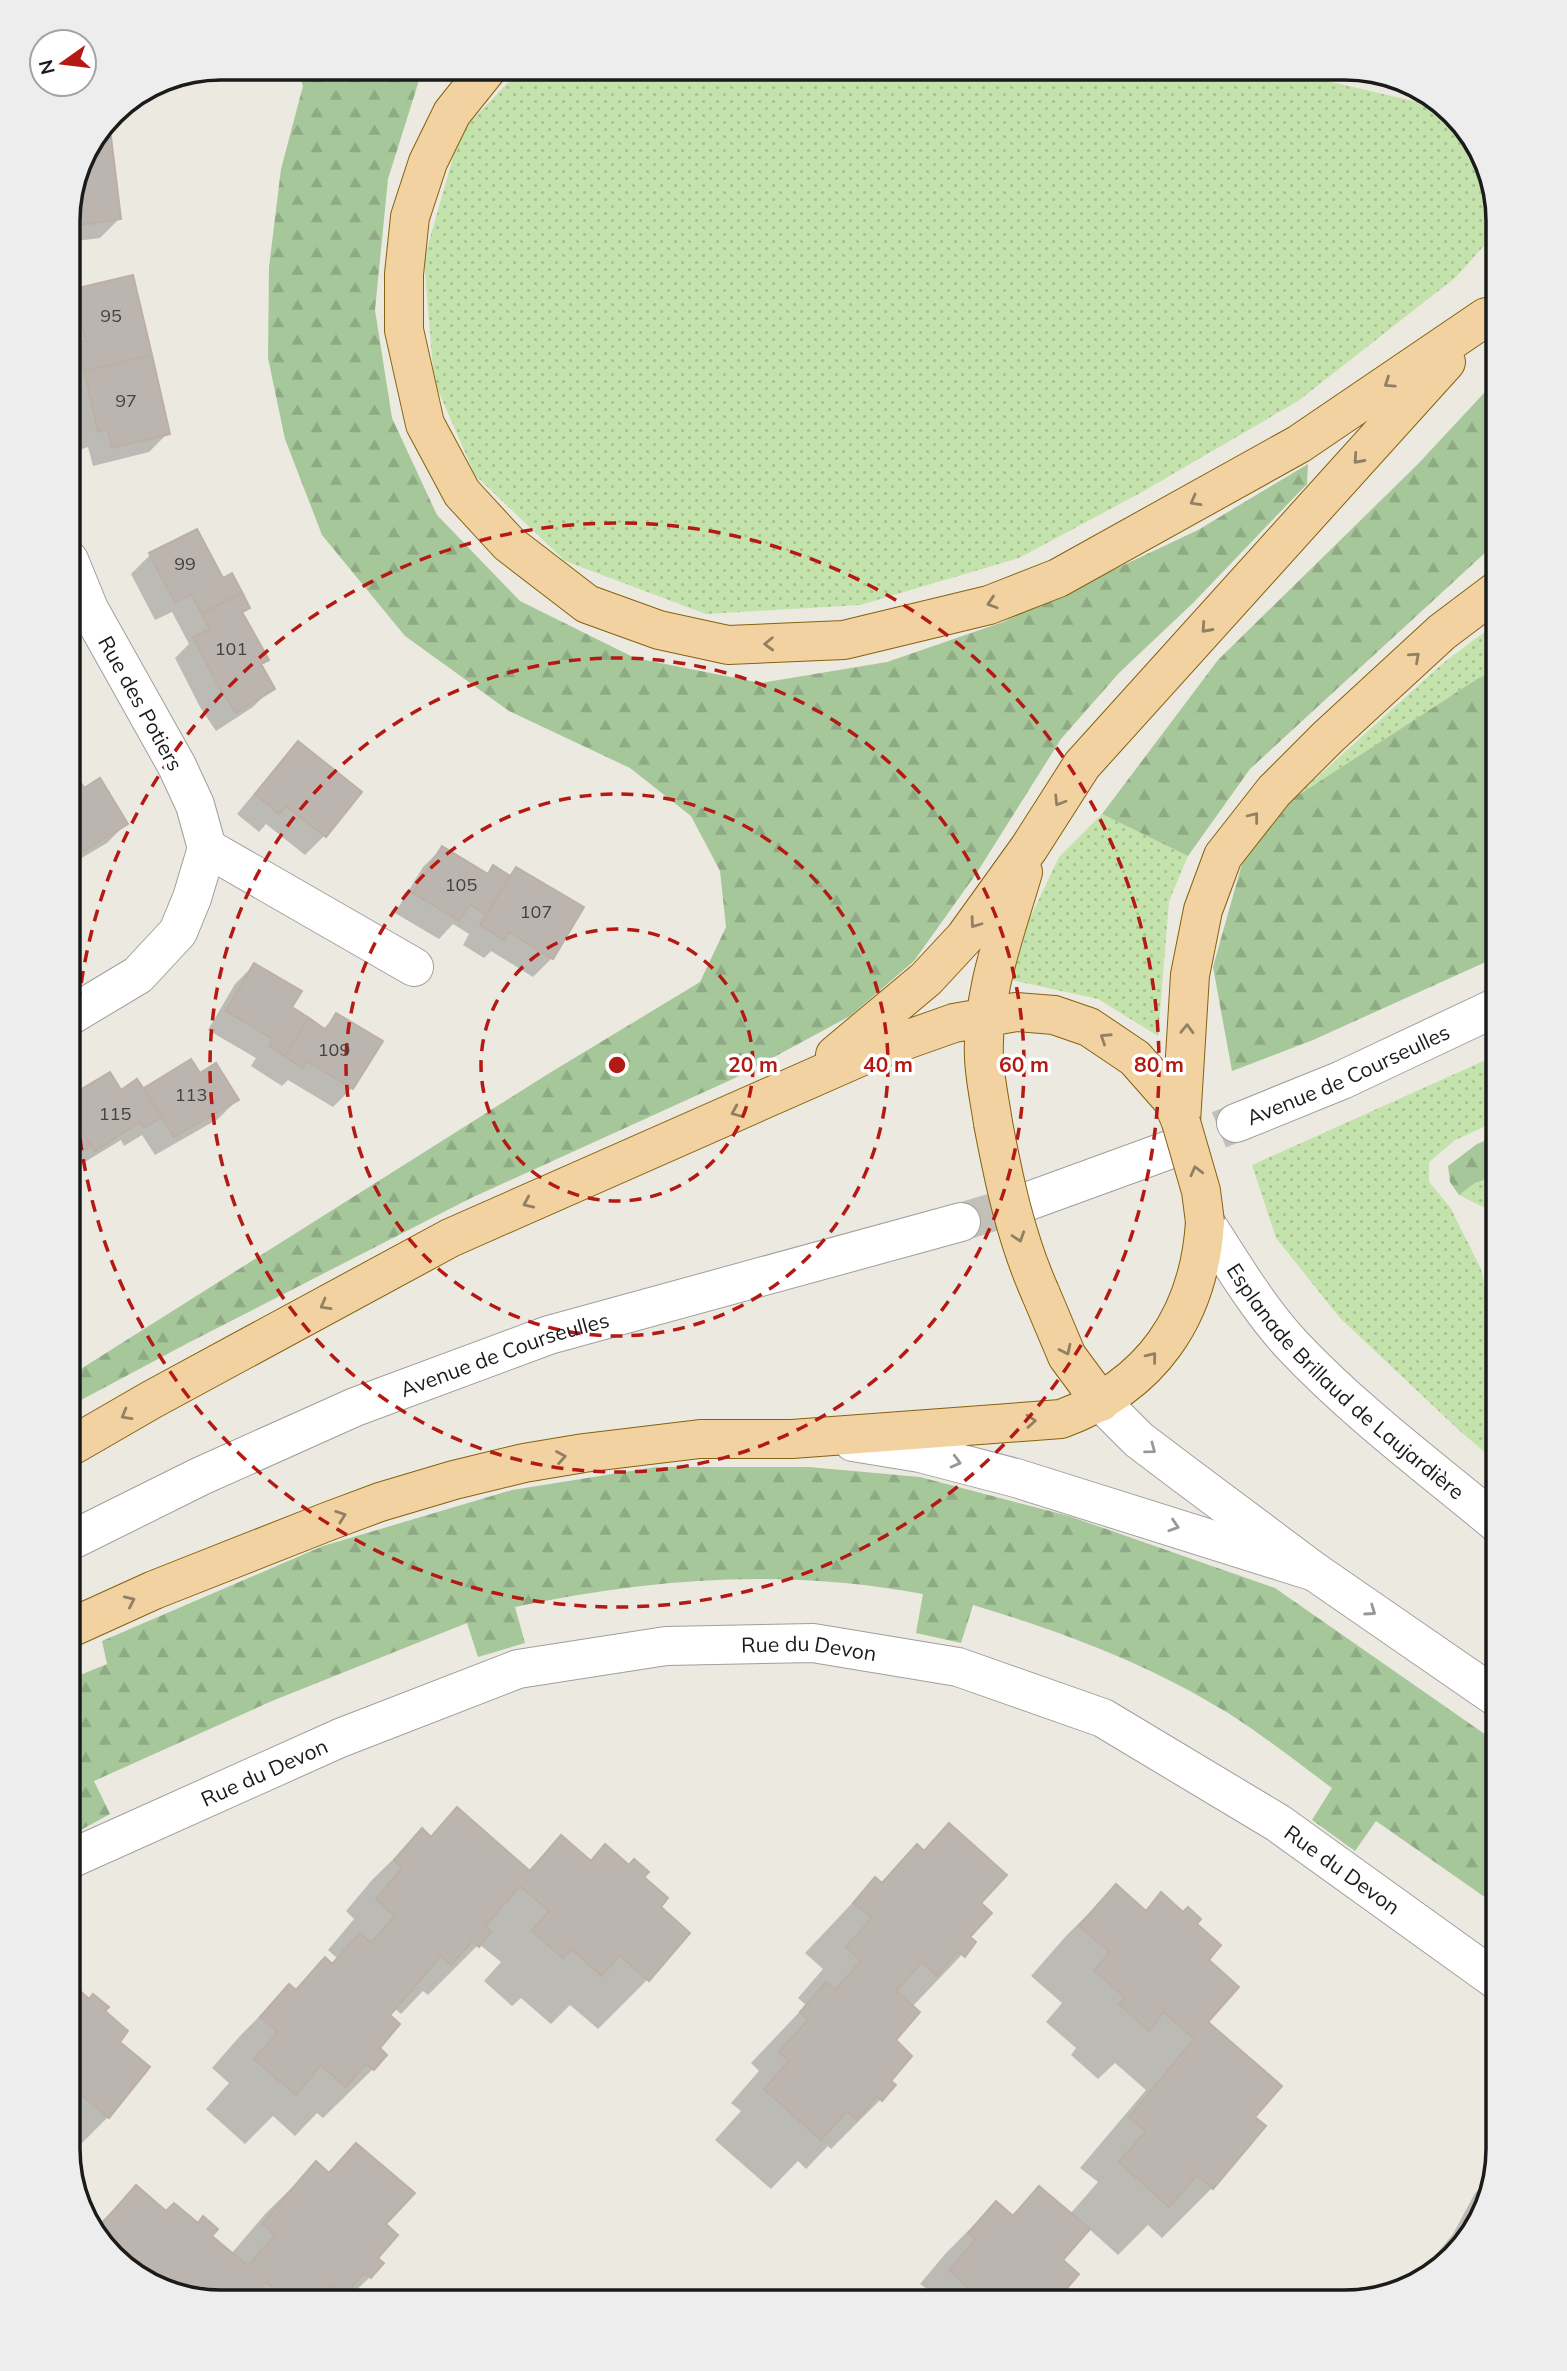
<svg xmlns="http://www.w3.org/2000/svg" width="1567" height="2371" font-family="Mulish,sans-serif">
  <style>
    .grass { fill: url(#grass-dots) }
    .forest { fill: url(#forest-firs) }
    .shadow { fill: #0003 }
    .building { fill: #bcb5af; stroke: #bcb0a5; stroke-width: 2 }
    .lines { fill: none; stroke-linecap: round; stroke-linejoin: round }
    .minor-tunnel { stroke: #c2c0b9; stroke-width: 38; stroke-dasharray: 38 19; stroke-linecap: butt }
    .minor-casing { stroke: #9f9f9f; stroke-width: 40 }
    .major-casing { stroke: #85620e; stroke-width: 40 }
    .minor { stroke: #fff; stroke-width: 38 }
    .major { stroke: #f2d2a0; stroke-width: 38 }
    .major-bridge-casing { stroke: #85620e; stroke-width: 40; stroke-linecap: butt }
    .major-bridge { stroke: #f2d2a0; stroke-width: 38 }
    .oneway { stroke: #918064 }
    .oneway2 { stroke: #989898 }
    .ring { fill: none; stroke: #b41913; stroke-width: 3.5; stroke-dasharray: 12 9 }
    .labels { text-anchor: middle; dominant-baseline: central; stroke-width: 7; stroke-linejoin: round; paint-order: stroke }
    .number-label { font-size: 18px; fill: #434240 }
    .street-label { font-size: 21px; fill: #1b1b1b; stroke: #fff }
    .rim { fill: none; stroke: #1b1b1b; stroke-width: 3.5 }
    .centre { fill: #b41913; stroke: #fff; stroke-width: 3.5 }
    .ring-label { font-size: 21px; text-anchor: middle; font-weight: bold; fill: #b41913; stroke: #fff; stroke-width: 7; stroke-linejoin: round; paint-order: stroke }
  </style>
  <defs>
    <pattern id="grass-dots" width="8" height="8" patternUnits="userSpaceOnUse" patternTransform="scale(1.75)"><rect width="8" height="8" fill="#c4e2ab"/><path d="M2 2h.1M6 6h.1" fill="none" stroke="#a8c193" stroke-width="1.8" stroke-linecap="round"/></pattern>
    <pattern id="forest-firs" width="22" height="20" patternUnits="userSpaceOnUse" patternTransform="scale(1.75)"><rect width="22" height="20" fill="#a6c79a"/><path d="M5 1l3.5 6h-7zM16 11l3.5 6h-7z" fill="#8eaa84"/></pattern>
  </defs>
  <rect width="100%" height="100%" fill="#ece9e1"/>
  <path class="grass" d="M522 68 1276 69 1443 108 1478 145 1499 221V229L1456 277 1298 401 1142 492 1019 558 860 605 706 614 565 561 475 475 434 381 424 259 460 133Z
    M1499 621V668L1477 679 1294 798 1442 664Z
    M1102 814 1188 856 1169 901 1158 1036 1098 999 1012 980 1028 922 1059 857Z
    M1499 1054V1120L1455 1140 1429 1162V1182L1450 1207 1481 1269 1485 1287 1499 1294V1464L1461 1432 1340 1318 1276 1238 1252 1165Z
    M1499 1175V1215L1459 1195 1475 1183Z"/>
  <path class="forest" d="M297 68H428L421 74 388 179 375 310 392 418 437 515 520 601 635 658 761 683 887 662 1003 622 1198 530 1308 464 1307 484 1193 603 1119 673 1061 739 976 874 914 961 850 1016 735 1078 469 1199 188 1343 68 1407V1377L548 1074 700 982 726 927 720 871 691 816 630 768 509 711 405 636 322 535 285 439 268 358 269 267 281 169 303 86Z
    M1499 377V540L1250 769 1188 856 1102 814 1218 660 1418 464Z
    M1499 668V956L1313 1040 1232 1071 1213 967 1245 853 1294 798 1477 679Z
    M1499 1135V1175L1475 1183 1459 1195 1450 1182 1448 1166 1477 1144Z
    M656 1467H809L920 1477 1069 1516 1275 1588 1499 1744V1907L1376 1821 1355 1851 1312 1820 1332 1788C1298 1763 1264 1736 1228 1713 1147 1663 1063 1632 973 1605L961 1643 916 1633 923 1594C784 1568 652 1578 515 1607L525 1643 478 1657 467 1623 272 1701 94 1781 110 1814 68 1837V1680L107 1664 102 1641 323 1546 512 1490Z"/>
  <path class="shadow" d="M93 141 119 219 100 238 69 242V212L84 154Z
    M75 291 168 433 149 452 93 466 88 447 79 450 69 404V297Z
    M150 555 248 608 242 614 267 659 260 666 272 688 253 707 216 731 200 707 175 658 189 644 172 612 155 620 131 574Z
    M299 743 359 792 324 836 305 855 266 824 259 832 237 814 280 762Z
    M68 775 83 790 126 824 107 843 68 866Z
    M442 848 486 875 493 868 509 877 517 869 552 958 533 977 491 951 484 958 463 945 469 934 453 924 439 939 395 913 423 867Z
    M254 965 289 1008 323 1029 336 1016 352 1088 333 1107 288 1080 282 1086 251 1066 256 1058 208 1030 235 984Z
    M190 1061 199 1075 237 1100 218 1119 155 1155 142 1135 124 1146 121 1140 75 1168 71 1164 68 1165V1099L143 1091Z
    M457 1810 528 1871 561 1837 590 1862 605 1847 642 1878 658 1907 648 1979 598 2029 570 2005 551 2024 521 1998 512 2006 484 1981 501 1962 479 1944 428 1995 423 1991 401 2014 394 2008 388 2015 373 2069 323 2118 317 2113 295 2136 273 2116 245 2144 206 2109 229 2083 212 2068 240 2036 289 1986 294 1991 325 1959 331 1965 337 1958 328 1950 354 1919 346 1911 372 1880 422 1831 429 1838Z
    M949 1826 979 1903 968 1937 974 1942 912 2007 894 2040 888 2081 881 2099 831 2149 828 2146 806 2169 798 2161 771 2189 715 2140 741 2111 731 2103 759 2071 751 2063 806 2005 798 1998 823 1969 805 1953 875 1879 881 1883 917 1847 923 1852Z
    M1116 1886 1144 1912 1161 1894 1195 1924 1206 1960V2022L1253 2117 1264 2126 1212 2188 1162 2238 1148 2225 1118 2255 1088 2228 1061 2260 1056 2298 1062 2303H916L927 2289 920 2284 946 2253 996 2203 1011 2216 1039 2188 1070 2214 1098 2182 1080 2168 1146 2090 1115 2063 1098 2079 1071 2055 1076 2048 1046 2022 1062 2003 1031 1976 1066 1936Z
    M68 1983 102 2012 118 2042 108 2117 70 2155Z
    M356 2145 384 2224 370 2277 344 2302H212L137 2277 93 2230 136 2187 166 2213 210 2236 231 2254 266 2213 316 2164 327 2174Z
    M1492 2177 1478 2227 1436 2269 1429 2263 1453 2234 1475 2193Z"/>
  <path class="building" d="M111 137 121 219 69 227V212L84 154 94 139Z
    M133 275 152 355 84 371 77 343 86 341 74 289Z
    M152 355 170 434 112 448 107 429 98 432 84 371Z
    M197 529 223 578 232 573 242 592 202 614 191 594 175 603 149 553Z
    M242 592 250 608 242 612 269 660 261 664 275 689 236 713 219 687 193 637 210 629 202 614Z
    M298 741 362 792 326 837 286 806 279 814 255 794Z
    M73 770 84 788 100 778 128 824 77 855 68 840V773Z
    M442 846 488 874 493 865 510 876 487 915 470 904 459 921 413 893Z
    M516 867 584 907 553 959 509 932 504 940 480 925Z
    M254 963 302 991 292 1007 309 1018 285 1056 269 1046 273 1039 226 1011Z
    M336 1013 383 1041 353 1089 307 1061 302 1068 285 1056 309 1018 326 1030Z
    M191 1059 200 1073 216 1063 239 1100 174 1137 144 1088Z
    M110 1072 121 1090 137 1079 162 1117 144 1128 140 1122 95 1151 68 1108V1097Z
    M68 1108 91 1146 68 1159Z
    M457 1807 530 1871 561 1835 591 1861 605 1844 629 1865 634 1859 649 1872 644 1877 668 1898 661 1907 690 1933 649 1981 619 1955 602 1976 571 1949 563 1958 532 1931 549 1911 520 1886 485 1926 491 1932 479 1947 472 1941 451 1965 441 1956 390 2015 400 2024 380 2048 387 2055 374 2070 366 2063 346 2087 321 2065 296 2095 254 2059 278 2032 260 2017 289 1984 296 1990 325 1957 332 1964 360 1933 371 1943 395 1916 376 1899 402 1868 394 1860 422 1828 431 1837Z
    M949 1823 1007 1875 981 1903 992 1913 970 1937 976 1942 965 1957 958 1951 937 1976 922 1962 896 1991 920 2012 896 2040 912 2056 891 2081 896 2085 882 2101 877 2096 857 2120 847 2111 821 2140 764 2089 789 2061 779 2052 808 2020 800 2012 826 1982 835 1990 861 1961 846 1947 872 1918 853 1903 875 1877 882 1883 917 1844 924 1851Z
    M1116 1884 1146 1911 1161 1892 1183 1912 1188 1907 1201 1919 1197 1924 1221 1945 1209 1960 1239 1987 1208 2022 1282 2086 1255 2117 1266 2126 1213 2189 1197 2175 1169 2207 1119 2162 1146 2131 1129 2117 1194 2039 1164 2012 1149 2031 1119 2004 1125 1997 1094 1971 1110 1952 1079 1926Z
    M68 1980 89 1999 93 1994 109 2007 105 2011 128 2031 120 2042 150 2067 109 2118 78 2092 68 2104Z
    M356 2143 415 2193 386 2224 398 2235 378 2258 384 2263 371 2278 364 2273 344 2296 331 2285 315 2302H290L266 2282 248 2302H212L137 2277 122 2262 125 2259 95 2232 136 2185 166 2211 174 2203 198 2223 203 2216 218 2229 212 2236 248 2266 275 2235 262 2224 316 2161 329 2173Z
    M1039 2186 1090 2229 1063 2260 1079 2274 1059 2298 1064 2303H953L967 2286 949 2270 976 2239 968 2233 996 2201 1013 2216Z"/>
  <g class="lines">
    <path class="minor-tunnel" d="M1166 1151 1236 1123
      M961 1222 1026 1202"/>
    <defs>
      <g id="minor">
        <path d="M207 848 414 967"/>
        <path d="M68 1017 138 975 178 932 192 898 207 848 195 805 177 766 89 609 69 560"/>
        <path id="s1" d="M1236 1123 1342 1080 1499 1006"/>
        <path d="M1026 1202 1166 1151"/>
        <path id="s2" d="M1205 1222C1232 1264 1258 1308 1292 1345 1354 1411 1429 1467 1499 1525"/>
        <path d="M1101 1402 1139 1440 1184 1474 1315 1572 1499 1699"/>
        <path d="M853 1442 920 1453 1016 1478 1315 1572"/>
        <path id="s3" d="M68 1542 201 1476 355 1407 549 1335 961 1222"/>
        <path id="s4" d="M68 1860 340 1738 518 1669 666 1646 813 1643 958 1667 1103 1718 1278 1823 1499 1982"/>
      </g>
      <path id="major" d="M488 68 452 113 428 162 410 217 404 274V330L425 424 462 493 509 544 587 604 659 630 728 645 844 640 989 605 1058 578 1299 444 1486 317
        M835 1055 926 979 965 937 1029 848 1082 765 1446 362
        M1181 1122 1190 975 1203 910 1223 856 1274 791 1328 737 1442 632 1499 589
        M993 1123C990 1102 985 1080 984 1058 981 995 1006 931 1023 872
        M1040 1292 1067 1356 1101 1402
        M68 1448 151 1400 450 1238 869 1053 954 1023 1016 1012 1054 1015 1089 1027 1135 1058 1172 1100 1181 1122
        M68 1629 154 1590 329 1521 380 1502 454 1480 524 1463 584 1453 700 1439H792L1061 1419C1151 1386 1199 1317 1205 1222"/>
    </defs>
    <use href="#minor" class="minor-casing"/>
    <use href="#major" class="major-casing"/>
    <use href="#minor" class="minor"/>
    <use href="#major" class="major"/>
    <defs>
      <path id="major-bridge" d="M1181 1122 1201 1191 1205 1222
        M993 1123C1004 1181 1016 1238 1040 1292"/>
    </defs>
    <use href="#major-bridge" class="major-bridge-casing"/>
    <use href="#major-bridge" class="major-bridge"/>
  </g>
  <defs><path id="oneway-chevron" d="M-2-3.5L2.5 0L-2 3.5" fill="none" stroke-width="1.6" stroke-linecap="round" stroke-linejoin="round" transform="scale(1.75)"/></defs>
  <g class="oneway">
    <use href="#oneway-chevron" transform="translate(1389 383) rotate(146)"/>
    <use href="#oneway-chevron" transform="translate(1358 459) rotate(132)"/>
    <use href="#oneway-chevron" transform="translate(1195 501) rotate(151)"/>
    <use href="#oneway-chevron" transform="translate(992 603) rotate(162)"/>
    <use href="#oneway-chevron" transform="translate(1206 628) rotate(132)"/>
    <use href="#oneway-chevron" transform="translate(769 644) rotate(178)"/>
    <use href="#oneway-chevron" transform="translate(1415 657) rotate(-42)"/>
    <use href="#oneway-chevron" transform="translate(1059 801) rotate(122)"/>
    <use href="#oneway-chevron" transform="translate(1254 817) rotate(-52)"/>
    <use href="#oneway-chevron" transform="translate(975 923) rotate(126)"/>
    <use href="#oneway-chevron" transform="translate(1187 1029) rotate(-88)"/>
    <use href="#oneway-chevron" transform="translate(1105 1038) rotate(-147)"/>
    <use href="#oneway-chevron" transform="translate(736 1112) rotate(157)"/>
    <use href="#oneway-chevron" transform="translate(1196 1171) rotate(-104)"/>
    <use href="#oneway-chevron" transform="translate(528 1203) rotate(156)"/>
    <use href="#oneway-chevron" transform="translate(1019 1237) rotate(72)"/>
    <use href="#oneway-chevron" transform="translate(325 1305) rotate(151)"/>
    <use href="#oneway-chevron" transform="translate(1066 1350) rotate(64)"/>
    <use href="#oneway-chevron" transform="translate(1152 1357) rotate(-51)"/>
    <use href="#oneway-chevron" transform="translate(126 1415) rotate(150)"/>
    <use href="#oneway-chevron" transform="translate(1031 1421) rotate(-4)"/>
    <use href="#oneway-chevron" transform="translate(561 1457) rotate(-10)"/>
    <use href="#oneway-chevron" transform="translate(341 1516) rotate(-20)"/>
    <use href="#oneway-chevron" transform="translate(130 1601) rotate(-25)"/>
  </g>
  <g class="oneway2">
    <use href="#oneway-chevron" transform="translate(1151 1449) rotate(37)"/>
    <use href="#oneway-chevron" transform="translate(956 1462) rotate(15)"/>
    <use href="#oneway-chevron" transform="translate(1174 1526) rotate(18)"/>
    <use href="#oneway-chevron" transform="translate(1371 1611) rotate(35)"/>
  </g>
  <g class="ring">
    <circle cx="617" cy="1065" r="136"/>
    <circle cx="617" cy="1065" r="271"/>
    <circle cx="617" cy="1065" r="407"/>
    <circle cx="617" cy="1065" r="542"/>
  </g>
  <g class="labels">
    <g class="number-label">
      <text x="111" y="315">95</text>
      <text x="126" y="400">97</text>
      <text x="185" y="563">99</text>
      <text x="231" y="648">101</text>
      <text x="461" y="884">105</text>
      <text x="536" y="911">107</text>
      <text x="334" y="1049">109</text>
      <text x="191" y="1094">113</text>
      <text x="115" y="1113">115</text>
    </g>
    <g class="street-label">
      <text transform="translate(141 703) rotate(61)">Rue des Potiers</text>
      <text stroke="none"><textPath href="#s1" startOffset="122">Avenue de Courseulles</textPath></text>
      <text stroke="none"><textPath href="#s3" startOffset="476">Avenue de Courseulles</textPath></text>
      <text stroke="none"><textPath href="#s2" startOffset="214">Esplanade Brillaud de Laujardière</textPath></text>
      <text stroke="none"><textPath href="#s4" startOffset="782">Rue du Devon</textPath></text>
      <text stroke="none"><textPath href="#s4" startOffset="215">Rue du Devon</textPath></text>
      <text stroke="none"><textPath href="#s4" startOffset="1370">Rue du Devon</textPath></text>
    </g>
  </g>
  <path d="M0 0H1567V2371H0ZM221 80H1345A141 141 0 0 1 1486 221V2149A141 141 0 0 1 1345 2290H221A141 141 0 0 1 80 2149V221A141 141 0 0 1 221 80Z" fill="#ededed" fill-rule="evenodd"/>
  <path class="rim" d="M221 80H1345A141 141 0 0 1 1486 221V2149A141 141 0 0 1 1345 2290H221A141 141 0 0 1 80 2149V221A141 141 0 0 1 221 80Z"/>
  <circle cx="617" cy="1065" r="10" class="centre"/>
  <g class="ring-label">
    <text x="753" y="1072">20 m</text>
    <text x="888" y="1072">40 m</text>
    <text x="1024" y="1072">60 m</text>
    <text x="1159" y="1072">80 m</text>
  </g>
  <g transform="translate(63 63) rotate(256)"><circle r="33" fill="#ffffff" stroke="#a4a4a4" stroke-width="2"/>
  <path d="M0-5L12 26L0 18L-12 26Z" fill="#b41913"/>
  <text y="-10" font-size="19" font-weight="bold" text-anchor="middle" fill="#1b1b1b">N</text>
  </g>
</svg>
